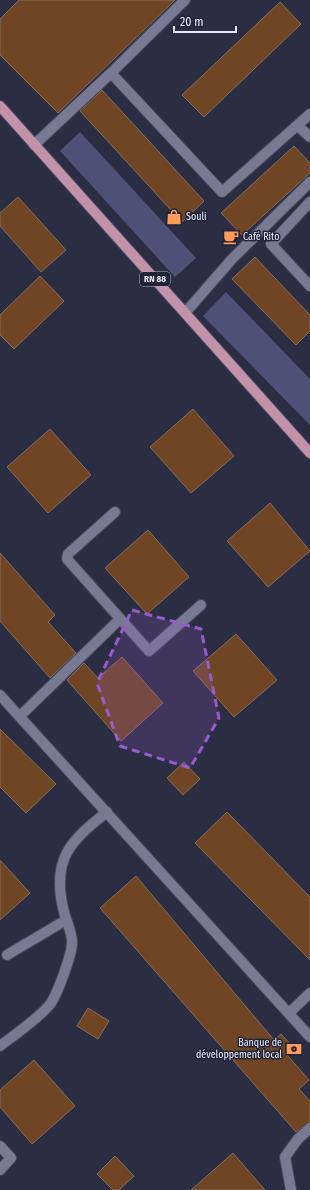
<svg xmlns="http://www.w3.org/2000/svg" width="310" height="1190" font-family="'Fira Sans Condensed',sans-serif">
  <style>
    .green { fill: #4e5177 }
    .building { fill: #6f4524; stroke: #866e5d }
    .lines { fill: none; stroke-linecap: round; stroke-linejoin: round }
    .minor-casing { stroke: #47485b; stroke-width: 12 }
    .major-casing { stroke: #47485b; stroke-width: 12 }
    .minor { stroke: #787a94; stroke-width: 10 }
    .major { stroke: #c292aa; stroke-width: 10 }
    .marked { fill: #965cce; fill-opacity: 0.2; stroke: #965cce; stroke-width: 3; stroke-dasharray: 8 5; stroke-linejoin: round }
    .labels { text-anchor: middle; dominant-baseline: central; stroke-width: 3; stroke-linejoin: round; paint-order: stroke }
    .shield { fill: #212338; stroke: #adafbf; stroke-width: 1 }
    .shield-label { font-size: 9px; font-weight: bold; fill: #e9ebf9 }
    .poi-label { font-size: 10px; fill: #e9ebf9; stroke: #212338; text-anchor: start }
  </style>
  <rect width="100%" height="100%" fill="#2b2d42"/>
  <path class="green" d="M80 132 196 258 175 277 60 151Z
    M226 292 310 379V425L203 316Z"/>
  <path class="building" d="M19 0H175L58 113 0 55V19Z
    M280 2 301 24 204 117 182 95Z
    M102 90 204 201 182 222 80 111Z
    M294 146 310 163V173L242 235 221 213Z
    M18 197 66 250 41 272 0 226V213Z
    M255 257 310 315V331L296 345 232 279Z
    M40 276 64 301 14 349 0 335V315Z
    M193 409 234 456 191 493 150 447Z
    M50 429 91 475 48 513 7 467Z
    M270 503 310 551 268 587 227 541Z
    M148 530 189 577 147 614 105 568Z
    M0 553 55 615 48 622 76 653 50 678 0 621Z
    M236 634 277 680 234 717 193 671Z
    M122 657 163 703 121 741 67 680 84 663 98 678Z
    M0 729 56 784 26 813 0 787Z
    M184 762 200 779 183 795 167 778Z
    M227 812 310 897V960L195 843Z
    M0 860 30 893 0 920Z
    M136 876 274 1040 281 1034 295 1049 287 1055 309 1080 299 1089 310 1101V1122L296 1132 100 908Z
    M88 1008 109 1021 98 1039 77 1026Z
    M34 1060 75 1106 32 1144 0 1107V1090Z
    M233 1153 265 1190H191Z
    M115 1156 134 1176 119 1190H113L97 1174Z"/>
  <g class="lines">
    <defs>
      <path id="minor" d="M111 73 222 192 310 114
        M298 126 310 137
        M34 145 111 73 185 0
        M310 202 271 244 310 286
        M185 313 232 259 310 182
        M115 512 68 554 67 559 149 651 201 605
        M0 695 310 1037
        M20 716 120 619
        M7 955 66 920
        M289 1013 310 993
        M0 1046C13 1036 42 1016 51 1003 58 992 71 957 72 944 73 933 65 919 63 908 52 859 70 841 107 812
        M0 1146 11 1158 0 1170
        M291 1190 285 1157 298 1139 310 1128"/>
      <path id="major" d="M0 106 310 453"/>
    </defs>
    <use href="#minor" class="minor-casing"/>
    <use href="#major" class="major-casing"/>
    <use href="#minor" class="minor"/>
    <use href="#major" class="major"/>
  </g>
  <path class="marked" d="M132 610 201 629 219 718 190 768 120 746 97 683Z"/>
  <defs>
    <symbol id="shop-bare" viewBox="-9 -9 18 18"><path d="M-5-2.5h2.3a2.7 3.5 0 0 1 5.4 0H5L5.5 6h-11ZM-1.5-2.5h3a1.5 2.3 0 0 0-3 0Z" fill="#ff9b59" stroke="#212338" stroke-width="2.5" paint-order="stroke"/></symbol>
    <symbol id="cafe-bare" viewBox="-9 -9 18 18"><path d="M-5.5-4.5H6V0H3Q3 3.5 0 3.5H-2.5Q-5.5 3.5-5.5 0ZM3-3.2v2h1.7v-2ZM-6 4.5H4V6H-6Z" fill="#ff9b59" stroke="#212338" stroke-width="2.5" paint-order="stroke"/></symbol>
    <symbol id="bank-bare" viewBox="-9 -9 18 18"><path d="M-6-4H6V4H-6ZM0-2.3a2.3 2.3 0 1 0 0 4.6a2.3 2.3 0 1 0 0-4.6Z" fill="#ff9b59" stroke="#212338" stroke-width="2.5" paint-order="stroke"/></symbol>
  </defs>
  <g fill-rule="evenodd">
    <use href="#shop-bare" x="163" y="206" width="22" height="22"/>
    <use href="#cafe-bare" x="220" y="226" width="22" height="22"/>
    <use href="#bank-bare" x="283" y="1038" width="22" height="22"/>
  </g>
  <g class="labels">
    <rect class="shield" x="140" y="272" width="30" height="14" rx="3"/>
    <g class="shield-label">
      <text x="155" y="279">RN 88</text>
    </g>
    <g class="poi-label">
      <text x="186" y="217">Souli</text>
      <text x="243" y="237">Café Rito</text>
      <text x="282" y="1043" text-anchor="end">Banque de<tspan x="282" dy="12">développement local</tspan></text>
    </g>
  </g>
  <path d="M174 26v6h62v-6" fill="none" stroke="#e9ebf9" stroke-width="2"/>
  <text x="180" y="26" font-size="12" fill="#e9ebf9" stroke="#212338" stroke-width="3" paint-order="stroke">20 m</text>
</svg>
